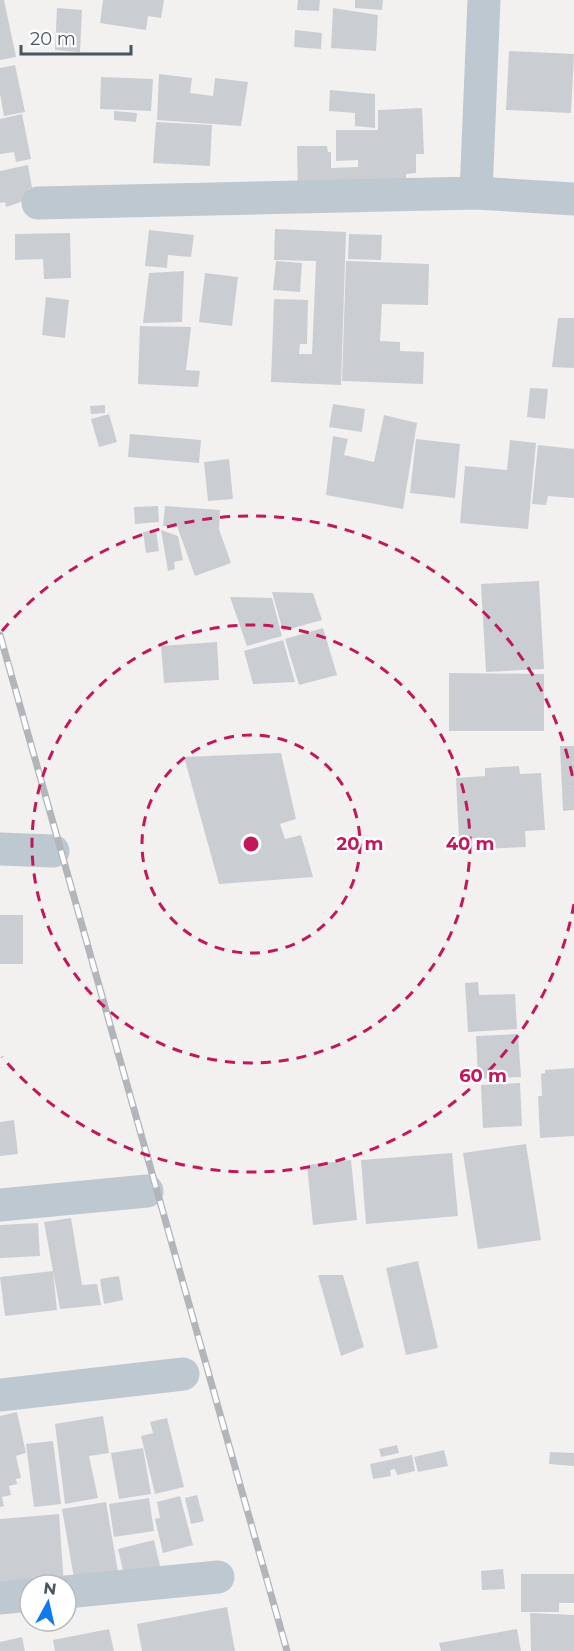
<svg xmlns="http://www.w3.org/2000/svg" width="574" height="1651" font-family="Montserrat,sans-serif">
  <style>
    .building { fill: #caced3 }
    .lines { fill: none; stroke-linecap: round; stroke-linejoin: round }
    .minor { stroke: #bdc8d0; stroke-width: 33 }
    .rail-casing { stroke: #b2b6bb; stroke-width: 7 }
    .rail { stroke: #fff; stroke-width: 4.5; stroke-dasharray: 14; stroke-linecap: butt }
    .ring { fill: none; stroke: #c2185b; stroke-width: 3; stroke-dasharray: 10 8 }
    .centre { fill: #c2185b; stroke: #fff; stroke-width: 3 }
    .ring-label { font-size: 18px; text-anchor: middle; font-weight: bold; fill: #c2185b; stroke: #fff; stroke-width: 4.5; stroke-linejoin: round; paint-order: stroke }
  </style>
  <rect width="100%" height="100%" fill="#f3f0f0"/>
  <path class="building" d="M0 0H4L16 57 0 60Z
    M103 0H164L161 18 148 16 146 30 100 23Z
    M298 0H320L319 11 297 10Z
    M355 0H383L382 10 355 8Z
    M57 8 82 10 80 52 55 50Z
    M333 8 378 15 376 51 331 48Z
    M295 30 322 33 321 49 294 47Z
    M509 51 574 54 571 113 506 110Z
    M15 65 25 112 4 116 0 94V68Z
    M159 74 192 78 190 93 213 96 215 78 248 82 241 126 157 120Z
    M101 77 153 79 151 111 100 109Z
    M330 90 375 94V128L355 126V113L329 111Z
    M422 108 424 154H416V173L406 174V181L298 195 297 146H327L328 152H331V168L358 167V160L336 161V130H378V110Z
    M114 111 137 113 136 122 114 120Z
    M22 114 31 159 16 162 14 152 0 154V119Z
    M156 122 212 125 210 166 153 163Z
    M28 165 32 188 28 189 30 199 6 207 5 202 0 203V171Z
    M275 229 346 232 341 385 271 382 274 299 308 300 307 344H300L299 354H312L316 261 274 260Z
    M149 230 194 235 191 257 168 255 167 268 145 266Z
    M70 233 71 278 44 279 43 259 15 260V234Z
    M349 234 382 235 381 260 348 259Z
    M276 261 302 263 300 292 273 290Z
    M346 261 429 264 428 305 382 304 380 341 400 342V351L424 352 423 384 342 381Z
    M184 271 182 322 143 323 149 273Z
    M205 273 238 277 232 326 199 322Z
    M46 297 69 300 65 338 42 335Z
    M558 318H574V368L552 367Z
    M140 326 191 327 186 370 200 371 198 387 138 384Z
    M530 388 548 389 545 419 527 417Z
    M333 404 365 409 362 432 329 427Z
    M105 405V413L91 414 90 406Z
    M109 414 117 442 99 447 91 419Z
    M384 415 417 423 403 509 326 495 333 436 348 439 344 455 374 462Z
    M130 434 201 440 199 463 128 457Z
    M416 439 460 444 455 498 410 493Z
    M510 440 536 443 528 529 460 523 465 466 507 470Z
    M538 445 574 449V498L548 496 546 505 532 504Z
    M229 459 233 499 208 501 204 462Z
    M158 506 159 522 135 524 134 507Z
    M165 506 220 510 219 529 231 563 195 576 177 526H163Z
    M156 530 159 551 146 553 143 532Z
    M161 530 178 536 183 560 174 562 175 569 168 571Z
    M539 581 544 669 486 672 481 584Z
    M272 592 313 593 322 620 283 631Z
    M230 597 272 598 282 636 247 646Z
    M323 628 337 675 299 685 285 639Z
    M283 640 295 682 253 684 244 651Z
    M217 642 219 680 164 683 161 646Z
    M449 673 544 674V731H449Z
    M560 746H574V810L563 811Z
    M281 753 296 819 280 824 285 839 301 835 313 877 219 884 184 757Z
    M519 766 520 774 541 773 545 830 525 831 526 847 479 849V838L459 839 456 778 485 776V768Z
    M0 915H23V964H0Z
    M478 982 479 995 515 994 517 1029 468 1032 465 983Z
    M518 1034 521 1077 478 1079 476 1036Z
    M574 1068V1136L540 1138 538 1096H542L541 1074 545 1073V1070Z
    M520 1083 522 1126 483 1128 481 1085Z
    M14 1120 18 1154 0 1156V1122Z
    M526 1144 541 1240 478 1249 463 1153Z
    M452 1153 458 1216 366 1224 361 1160Z
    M351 1160 357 1220 313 1225 307 1165Z
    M71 1218 82 1285 97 1284 101 1305 60 1309 44 1222Z
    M38 1223 40 1256 0 1258V1225Z
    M418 1261 438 1348 406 1355 386 1268Z
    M53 1271 57 1310 5 1316 0 1277Z
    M318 1275H343L364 1347 341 1356Z
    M119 1276 123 1300 104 1304 100 1279Z
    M17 1412 26 1453 16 1456 21 1478 16 1479 17 1484 9 1486 11 1495 2 1497 4 1506 0 1507V1416Z
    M103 1416 109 1453 89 1456 98 1498 65 1504 55 1424Z
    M167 1418 184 1487 155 1494 141 1436 153 1433 150 1422Z
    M53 1441 61 1504 34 1507 26 1444Z
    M397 1445 399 1453 381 1457 379 1449Z
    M143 1448 151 1494 119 1499 111 1453Z
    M444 1450 448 1466 418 1472 414 1457Z
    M550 1452 574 1453V1466L549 1464Z
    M412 1455 415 1471 397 1475 395 1469 390 1470 391 1476 373 1479 370 1464Z
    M197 1495 204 1521 191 1524 185 1498Z
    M180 1496 193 1545 163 1553 155 1519 160 1518 157 1502Z
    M149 1498 154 1531 114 1537 109 1504Z
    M106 1502 120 1583 76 1590 62 1509Z
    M59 1514 64 1585H30L0 1592V1519Z
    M154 1540 161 1570 125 1579 118 1549Z
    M503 1569 505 1589 482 1590 481 1571Z
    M521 1574H574V1603H559V1612H521Z
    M227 1607 235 1651H142L137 1624Z
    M530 1613 574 1615V1651H531Z
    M109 1629 114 1651H55L53 1640Z
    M517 1629 521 1651H441L439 1643Z
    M22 1637 25 1651H0V1642Z"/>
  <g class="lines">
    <path class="minor" d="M476 193 484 0
      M38 203 476 193 574 199
      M0 849 53 851
      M0 1205 147 1191
      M0 1395 183 1374
      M66 1592 218 1577
      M0 1598 30 1595"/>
    <defs>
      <path id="rail" d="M0 635 287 1651"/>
    </defs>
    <use href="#rail" class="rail-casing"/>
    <use href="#rail" class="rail"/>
  </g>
  <g class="ring">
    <circle cx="251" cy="844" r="109"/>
    <circle cx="251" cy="844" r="219"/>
    <path d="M574 904A328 328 0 0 1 2 1057M2 631A328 328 0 0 1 574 784"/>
  </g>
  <circle cx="251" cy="844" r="9" class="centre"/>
  <g class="ring-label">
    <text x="360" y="850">20 m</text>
    <text x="470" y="850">40 m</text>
    <text x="483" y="1082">60 m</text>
  </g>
  <g transform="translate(48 1603) rotate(8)"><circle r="28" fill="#ffffff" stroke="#b5bbbf" stroke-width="1.5"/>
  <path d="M0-4.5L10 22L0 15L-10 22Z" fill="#0f7aee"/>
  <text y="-9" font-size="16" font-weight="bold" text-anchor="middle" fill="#47555f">N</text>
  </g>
  <path d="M21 45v9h110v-9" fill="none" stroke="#47555f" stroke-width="3"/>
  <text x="30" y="45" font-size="18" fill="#47555f" stroke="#ffffff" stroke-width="4.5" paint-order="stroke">20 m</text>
</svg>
